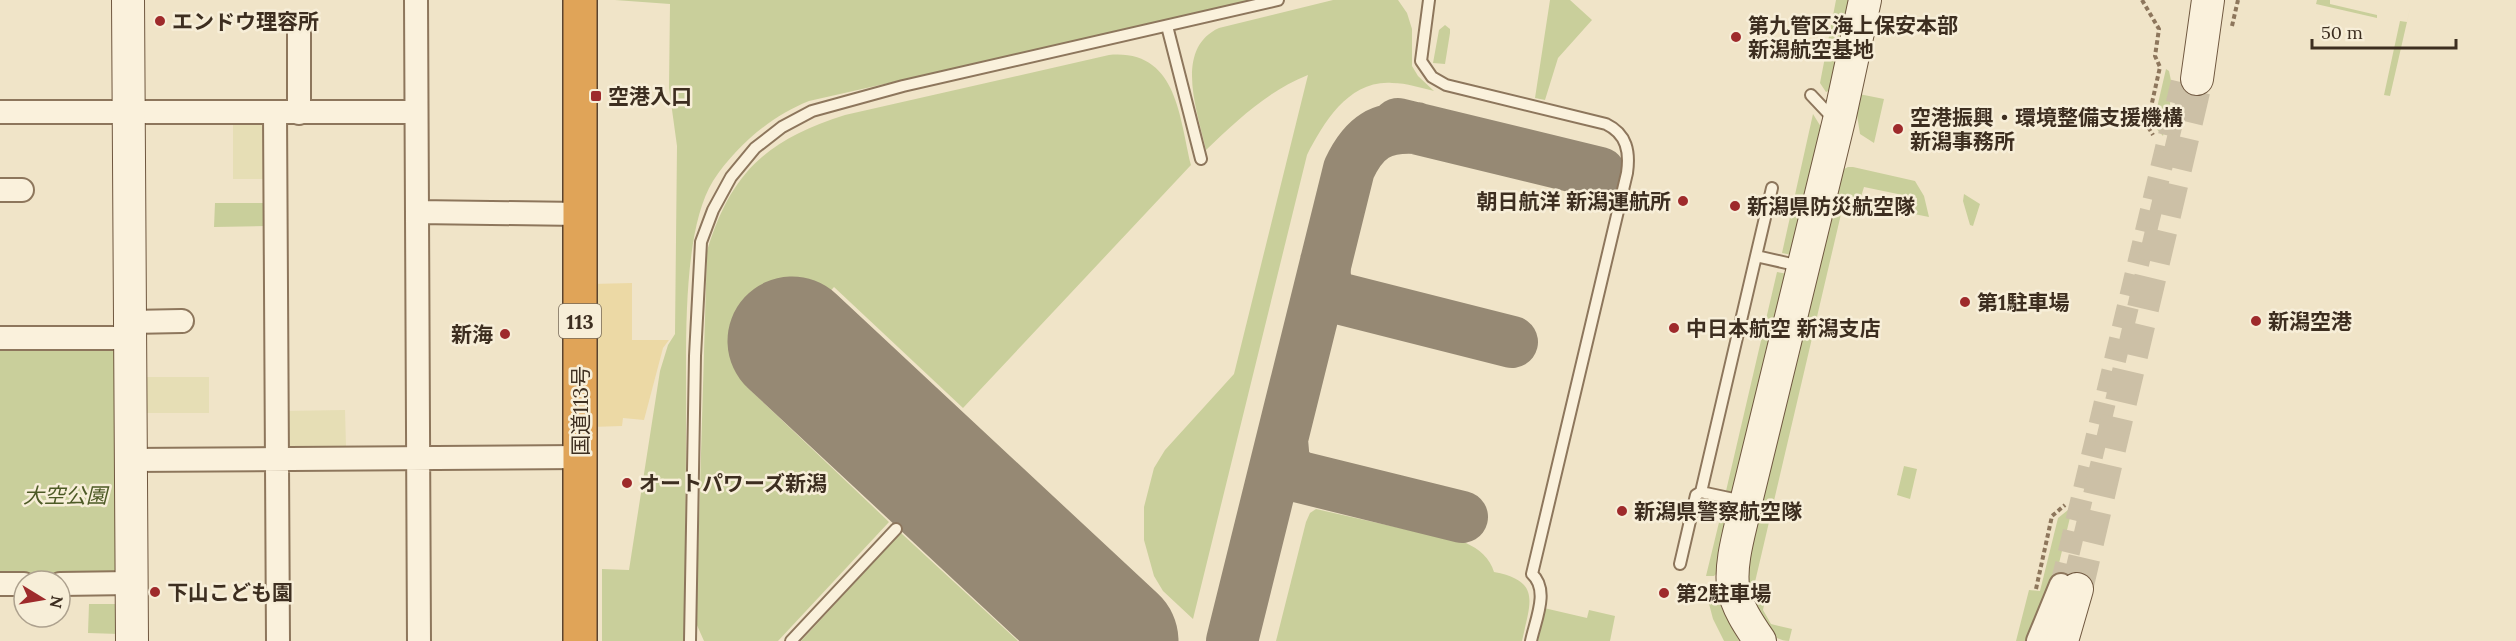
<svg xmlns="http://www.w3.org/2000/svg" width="2516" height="641" font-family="Lora,'Noto Sans JP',serif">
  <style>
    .farmland { fill: #e6deb5 }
    .green { fill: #c9cf9b }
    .sand { fill: #ecd9a5 }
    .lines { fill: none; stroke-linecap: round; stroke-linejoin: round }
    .taxiway { stroke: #968974; stroke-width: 52 }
    .runway { stroke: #968974; stroke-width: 129 }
    .street-tunnel { stroke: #ccc0a6; stroke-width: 22; stroke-dasharray: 22 11; stroke-linecap: butt }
    .secondary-tunnel { stroke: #ccc0a6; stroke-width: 32; stroke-dasharray: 32 16; stroke-linecap: butt }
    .lane-casing { stroke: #8d765c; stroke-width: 14 }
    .street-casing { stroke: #8d765c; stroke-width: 26 }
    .secondary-casing { stroke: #6f573f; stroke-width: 34 }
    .highway-casing { stroke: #5b4430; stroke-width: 36 }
    .path { stroke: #8d765c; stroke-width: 4; stroke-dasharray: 4.5 3; stroke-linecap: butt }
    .lane { stroke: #faf1dc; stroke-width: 10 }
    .street { stroke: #faf1dc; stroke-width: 22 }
    .secondary { stroke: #faf1dc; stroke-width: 32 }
    .highway { stroke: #e0a458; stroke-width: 33 }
    .poi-dot { fill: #9e2a2b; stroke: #f7eed8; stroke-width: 2 }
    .labels { text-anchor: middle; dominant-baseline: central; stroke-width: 5; stroke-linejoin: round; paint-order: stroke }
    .shield { fill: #f7eed8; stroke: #756857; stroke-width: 1.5 }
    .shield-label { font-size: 20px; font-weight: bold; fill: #3d2e20 }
    .poi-label { font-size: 21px; font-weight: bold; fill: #3d2e20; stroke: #f7eed8; text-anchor: start }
    .street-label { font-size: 21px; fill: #3d2e20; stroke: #f7eed8 }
    .park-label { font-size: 21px; font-style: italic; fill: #4d5a26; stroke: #f7eed8 }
  </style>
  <rect width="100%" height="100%" fill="#f0e4c8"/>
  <path class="farmland" d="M233 120H260L267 127V179H233Z
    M140 377H209V413H141Z
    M345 410 346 446 282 447V411Z"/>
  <path class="green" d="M615 0H1256L809 101C771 116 736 146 713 181 680 235 687 358 686 423 686 495 685 568 684 641H602V569L629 570 660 371 668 345 675 334 677 146 669 88 670 4Z
    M1333 0H1398L1407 13 1412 29V66L1418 76 1434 91C1421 88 1407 83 1392 83 1349 80 1324 122 1307 155L1193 619 1163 591 1154 576 1144 540V507L1154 468 1165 450 1234 374 1308 75C1269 90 1236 121 1206 150 1198 113 1173 49 1219 28Z
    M1550 0H1570L1592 20 1558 58 1545 100 1535 98Z
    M1836 0H1848V4L1831 90 1826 92 1820 83Z
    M2317 0H2330V4L2377 15V18L2316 4Z
    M2412 0 2390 96 2384 95 2400 21 2407 22Z
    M1445 25 1450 29V33L1445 64 1433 63 1439 30Z
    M1109 55C1177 49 1179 116 1191 165L963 408 834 287 746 386 889 522 778 641H704L696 623 707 251C731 172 767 140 845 115Z
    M2166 69 2169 71 2173 90 2163 136 2153 125Z
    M1859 94 1884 99 1874 143 1860 134 1857 115Z
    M1813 114 1821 127 1792 255 1782 253Z
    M1848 167H1853L1915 181 1924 196 1929 217 1914 214 1917 198 1864 187 1860 200 1845 197 1755 582 1768 585 1763 610 1771 624 1792 629 1789 641C1776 641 1771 633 1765 623 1760 615 1753 607 1751 598 1745 574 1751 547 1755 523L1842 170Z
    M1964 194 1980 204 1973 226 1970 225 1963 201Z
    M215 203H267V226L214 227Z
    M1777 272 1788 274 1736 493 1726 491Z
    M0 338H130L131 583 24 581 0 584Z
    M1904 466 1917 469 1910 499 1897 495Z
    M2070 505H2073L2055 580 2031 641H2016L2029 590 2040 591 2058 518 2068 510Z
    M1316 509 1466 543C1479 549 1490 558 1494 572 1542 581 1530 603 1522 641H1276L1306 522 1310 513Z
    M1722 510 1731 512 1717 573 1714 576H1706Z
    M901 533 1018 641H801Z
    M1708 600 1719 602 1739 641H1724L1713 619Z
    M89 604H119V634L88 633Z
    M1544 608 1587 618 1589 610 1615 616 1610 641H1538Z"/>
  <path class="sand" d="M632 283V340H669L663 348 644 420 623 418 622 426 591 427 592 284Z"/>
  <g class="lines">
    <path class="taxiway" d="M1398 124 1600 173
      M1326 261C1323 276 1325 288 1338 298L1512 342
      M1282 440 1284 463 1296 476 1462 517
      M1232 641 1349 169C1364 137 1381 126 1416 128"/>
    <path class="runway" d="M792 341 1114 641"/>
    <path class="street-tunnel" d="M2061 585 2183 77"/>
    <path class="secondary-tunnel" d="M2077 589 2197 79"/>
    <defs>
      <path id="lane" d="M1429 0 1421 61 1432 77 1446 85 1606 124C1627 134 1630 152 1627 173L1532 574C1550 590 1535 621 1531 641
        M1167 26 1201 159
        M1811 95 1828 113 1837 115
        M1756 256 1772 188
        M1743 501 1701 492 1756 256 1800 266
        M1680 564 1696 495 1701 492
        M690 641 695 356 701 242 713 210 731 177 755 148 782 127 812 111 903 86 1278 0
        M791 641 896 529"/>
      <path id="street" d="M416 0 419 641
        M0 112H415
        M275 113 278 641
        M299 113V28
        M0 190H22
        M417 212 580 214
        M130 322 182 321
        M0 338H130
        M130 460 580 457
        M0 584H24
        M60 584 131 583
        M2038 641 2061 585"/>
      <path id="secondary" d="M128 0 132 641
        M2197 79 2208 0
        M1760 641C1749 625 1736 606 1733 586 1730 560 1741 528 1746 502L1840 116 1865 0
        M2062 641 2077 589"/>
      <path id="highway" d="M580 641V0"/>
    </defs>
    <use href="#lane" class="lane-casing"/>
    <use href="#street" class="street-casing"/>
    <use href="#secondary" class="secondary-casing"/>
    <use href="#highway" class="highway-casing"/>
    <path class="path" d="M2142 0 2159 29 2155 56 2160 67 2147 125 2153 135
      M2232 26 2238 0
      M2036 589 2052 516 2065 505"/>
    <use href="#lane" class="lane"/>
    <use href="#street" class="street"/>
    <use href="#secondary" class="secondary"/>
    <use href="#highway" class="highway"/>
  </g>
  <g class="poi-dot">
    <circle cx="160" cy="21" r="6"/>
    <circle cx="1736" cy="37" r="6"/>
    <rect x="590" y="90" width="12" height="12" rx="3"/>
    <circle cx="1898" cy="129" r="6"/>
    <circle cx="1683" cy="201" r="6"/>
    <circle cx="1735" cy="206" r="6"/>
    <circle cx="1965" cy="302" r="6"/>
    <circle cx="2256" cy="321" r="6"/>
    <circle cx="1674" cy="328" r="6"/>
    <circle cx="505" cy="334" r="6"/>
    <circle cx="627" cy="483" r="6"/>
    <circle cx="1622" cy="511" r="6"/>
    <circle cx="155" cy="592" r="6"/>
    <circle cx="1664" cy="593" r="6"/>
  </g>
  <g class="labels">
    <rect class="shield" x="559" y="304" width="42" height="34" rx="4.5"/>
    <g class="shield-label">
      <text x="580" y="321">113</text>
    </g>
    <g class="poi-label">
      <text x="172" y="21">エンドウ理容所</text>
      <text x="1748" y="25">第九管区海上保安本部<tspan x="1748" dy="24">新潟航空基地</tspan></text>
      <text x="608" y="96">空港入口</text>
      <text x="1910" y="117">空港振興・環境整備支援機構<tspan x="1910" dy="24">新潟事務所</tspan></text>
      <text x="1671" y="201" text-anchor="end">朝日航洋 新潟運航所</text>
      <text x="1747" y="206">新潟県防災航空隊</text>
      <text x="1977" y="302">第1駐車場</text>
      <text x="2268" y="321">新潟空港</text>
      <text x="1686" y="328">中日本航空 新潟支店</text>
      <text x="493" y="334" text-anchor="end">新海</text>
      <text x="639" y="483">オートパワーズ新潟</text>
      <text x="1634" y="511">新潟県警察航空隊</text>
      <text x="167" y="592">下山こども園</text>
      <text x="1676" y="593">第2駐車場</text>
    </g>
    <g class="street-label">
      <text transform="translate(580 411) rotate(-90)">国道113号</text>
    </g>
    <g class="park-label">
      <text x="65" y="495">大空公園</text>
    </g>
  </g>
  <g transform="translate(42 599) rotate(101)"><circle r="28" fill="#f7eed8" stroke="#ada18e" stroke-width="1.5"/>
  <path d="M0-4.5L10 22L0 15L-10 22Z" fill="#9e2a2b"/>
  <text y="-9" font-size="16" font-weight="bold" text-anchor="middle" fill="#3d2e20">N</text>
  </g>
  <path d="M2312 39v9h144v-9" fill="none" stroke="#3d2e20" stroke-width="3"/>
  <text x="2321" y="39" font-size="18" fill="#3d2e20" stroke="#f7eed8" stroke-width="4.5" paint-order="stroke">50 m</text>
</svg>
